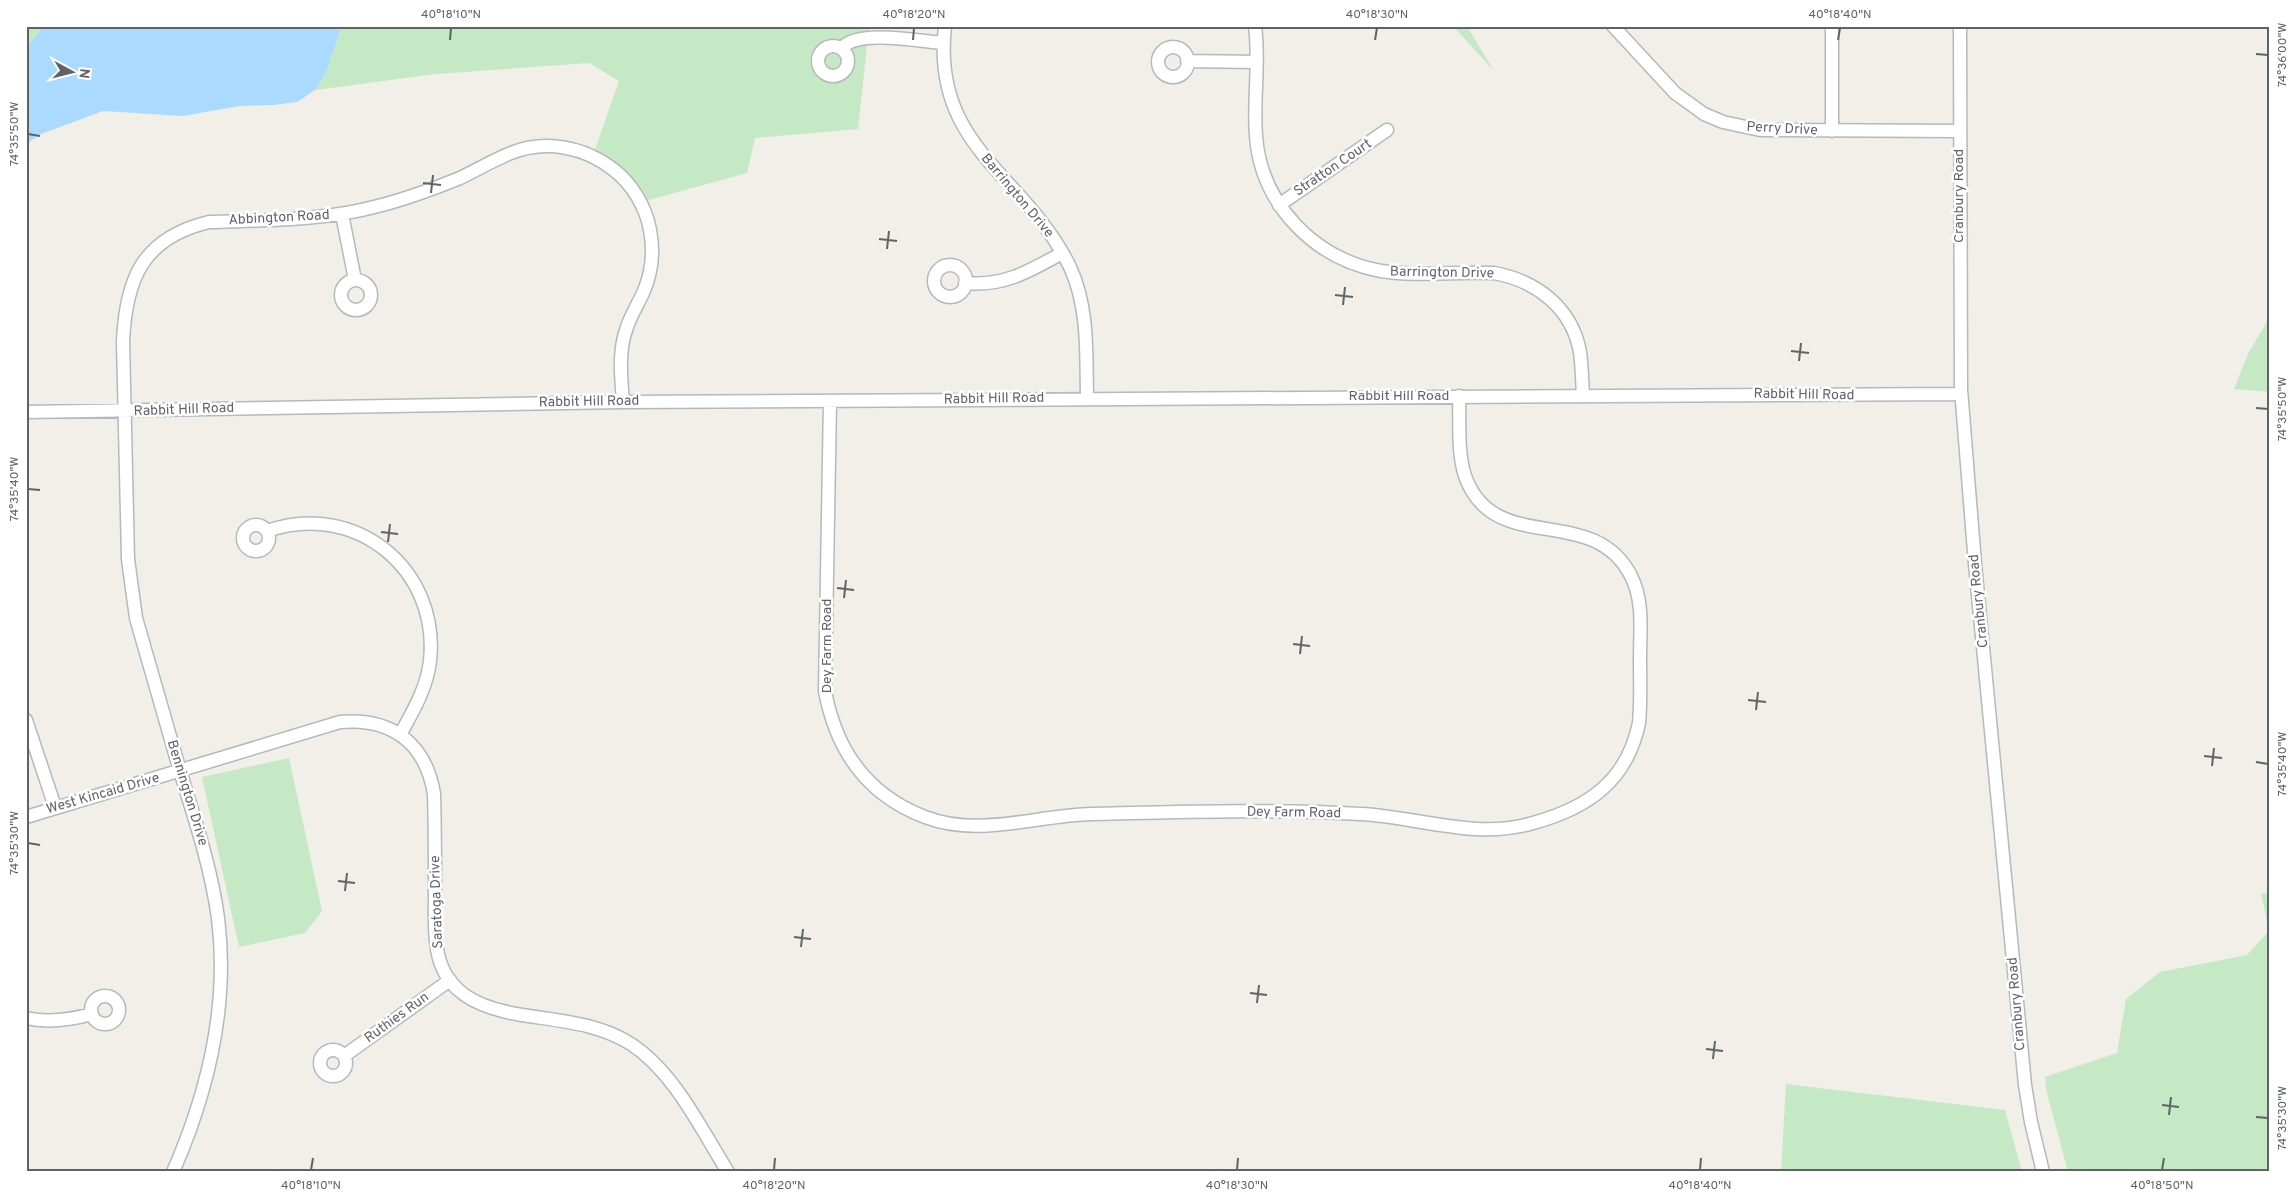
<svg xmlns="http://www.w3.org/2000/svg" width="2296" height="1198" font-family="Overpass,sans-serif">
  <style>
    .green { fill: #c5e8c5 }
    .water { fill: #aadaff }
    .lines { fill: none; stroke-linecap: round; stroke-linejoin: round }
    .minor-casing { stroke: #b5b8bc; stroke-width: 15 }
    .minor { stroke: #fff; stroke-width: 12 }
    .ticks { fill: none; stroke: #5f6368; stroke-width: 2 }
    .labels { text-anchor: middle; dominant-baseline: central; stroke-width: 5; stroke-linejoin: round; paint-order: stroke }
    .street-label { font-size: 14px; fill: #5f6368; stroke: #fff }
    .neatline { fill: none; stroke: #5f6368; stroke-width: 2 }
    .ticks-label { font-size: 12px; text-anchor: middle; fill: #5f6368 }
  </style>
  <rect width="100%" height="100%" fill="#f1efe8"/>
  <path class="green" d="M26 26H44L26 48Z
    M340 26H869L858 129 755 138 747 173 638 203 592 158 619 81 589 63 436 74 315 90 327 70 340 31Z
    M1453 26H1467L1494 71Z
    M2270 317V392L2234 389 2249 352Z
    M289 758 322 911 305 933 239 947 202 777Z
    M2261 893 2270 894V1172H2068L2046 1089 2045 1077 2117 1053 2126 999 2160 972 2247 955 2269 931Z
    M1786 1084 2005 1110 2022 1172H1781Z"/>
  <path class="water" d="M44 26H340V31L327 70 315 90 297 102 273 105 239 106 183 116 103 111 41 134 26 144V48Z"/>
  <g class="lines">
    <defs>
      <path id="minor" d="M945 26C931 148 1025 174 1070 267 1089 308 1086 354 1087 398
        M1255 26C1260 63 1253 100 1256 136 1261 204 1314 259 1381 271 1418 277 1457 271 1494 273 1537 281 1572 308 1580 352 1582 366 1582 381 1583 395
        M1613 26 1675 93 1704 114 1723 122 1760 130 1960 131
        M1960 26 1961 389 1975 564 2025 1085 2031 1122 2043 1172
        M818 61a15 15 0 1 1 30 0a15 15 0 1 1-30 0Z
        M1158 62a15 15 0 1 1 30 0a15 15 0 1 1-30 0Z
        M842 48C857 29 919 41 943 43
        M1187 61 1257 62
        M1832 131V26
        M1279 205 1387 130
        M342 214 355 280
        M934 281a16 16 0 1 1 32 0a16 16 0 1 1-32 0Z
        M341 295a15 15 0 1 1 30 0a15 15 0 1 1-30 0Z
        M965 283C1003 287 1030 271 1062 253
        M830 401 825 691C836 750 867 795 925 817 979 838 1037 815 1092 814 1182 812 1272 809 1361 814 1419 817 1475 840 1533 823 1588 808 1627 781 1639 723 1641 702 1640 680 1640 659 1640 631 1644 601 1631 576 1593 501 1494 558 1465 476 1457 451 1460 422 1459 396
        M26 412 623 402 1961 394
        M243 538a13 13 0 1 1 26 0a13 13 0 1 1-26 0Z
        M267 531C355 500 440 569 430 661 427 688 413 711 400 735
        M26 720 55 807
        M26 817 340 722C392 717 426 744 434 794 435 827 435 860 435 892 435 909 434 925 436 941 440 992 478 1008 522 1015 559 1021 598 1023 631 1044 674 1072 701 1129 728 1172
        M91 1010a14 14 0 1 1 28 0a14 14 0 1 1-28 0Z
        M26 1018C48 1023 70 1020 92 1014
        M320 1063a13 13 0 1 1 26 0a13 13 0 1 1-26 0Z
        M344 1056 450 980
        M173 1172C208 1092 229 1005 218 918 211 867 195 820 180 771 165 720 151 669 136 618L128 559 123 341C126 278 143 238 209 222 266 220 323 221 378 206 406 199 433 189 460 178 477 170 493 160 511 153 546 139 585 147 614 170 632 184 646 207 650 230 654 251 652 273 643 293 638 304 631 315 627 327 618 351 621 376 623 402"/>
    </defs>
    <use href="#minor" class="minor-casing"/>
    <use href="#minor" class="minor"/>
  </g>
  <path class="ticks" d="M450 40 451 28M913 40 914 28M1375 40 1377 28M1838 40 1840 28M2256 54 2268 55M28 134 40 136M423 183 441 185M431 193 433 175M879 239 897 241M887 249 889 231M1335 295 1353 297M1343 305 1345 287M1791 351 1809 353M1799 361 1801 343M2256 408 2268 409M28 489 40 490M381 532 398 534M388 542 390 524M837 588 854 590M844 598 846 580M1293 644 1310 646M1300 654 1302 636M1748 700 1766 702M1756 710 1758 692M2204 756 2222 758M2256 762 2268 764M2212 766 2214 748M28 843 40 845M338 881 355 883M345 891 347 873M794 937 811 939M801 947 803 929M1250 993 1267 995M1257 1003 1259 985M1706 1049 1723 1051M1713 1059 1715 1041M2162 1105 2179 1107M2169 1115 2171 1097M2256 1117 2268 1118M311 1170 313 1158M774 1170 775 1158M1237 1170 1238 1158M1700 1170 1701 1158M2162 1170 2164 1158"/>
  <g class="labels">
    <g class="street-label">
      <text transform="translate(1782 129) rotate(3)">Perry Drive</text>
      <text transform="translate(1333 168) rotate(-34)">Stratton Court</text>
      <text transform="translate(1017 196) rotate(50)">Barrington Drive</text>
      <text transform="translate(1959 196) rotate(-90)">Cranbury Road</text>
      <text transform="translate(279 218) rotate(-3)">Abbington Road</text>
      <text transform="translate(1442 273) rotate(1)">Barrington Drive</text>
      <text transform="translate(1804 395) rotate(1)">Rabbit Hill Road</text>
      <text x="1399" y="396">Rabbit Hill Road</text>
      <text transform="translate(994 399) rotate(-1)">Rabbit Hill Road</text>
      <text transform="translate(589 402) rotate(-1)">Rabbit Hill Road</text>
      <text transform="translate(184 410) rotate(-2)">Rabbit Hill Road</text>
      <text transform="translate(1979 601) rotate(-96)">Cranbury Road</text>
      <text transform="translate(827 646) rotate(-90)">Dey Farm Road</text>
      <text transform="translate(187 793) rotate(73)">Bennington Drive</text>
      <text transform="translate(103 794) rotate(-16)">West Kincaid Drive</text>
      <text transform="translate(1294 813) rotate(1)">Dey Farm Road</text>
      <text transform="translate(437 902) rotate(-92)">Saratoga Drive</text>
      <text transform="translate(2017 1004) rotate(-95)">Cranbury Road</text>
      <text transform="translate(397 1018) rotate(-36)">Ruthies Run</text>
    </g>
  </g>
  <rect width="2296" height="1198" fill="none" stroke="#ffffff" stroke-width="55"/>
  <g transform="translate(72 72) rotate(97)" stroke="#ffffff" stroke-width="4" paint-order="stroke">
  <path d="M0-4L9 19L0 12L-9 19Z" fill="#5f6368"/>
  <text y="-8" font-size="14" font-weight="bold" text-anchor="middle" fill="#5f6368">N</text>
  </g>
  <rect x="28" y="28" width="2240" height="1142" class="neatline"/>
  <g class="ticks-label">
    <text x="451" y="18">40°18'10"N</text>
    <text x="914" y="18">40°18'20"N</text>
    <text x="1377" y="18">40°18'30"N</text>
    <text x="1840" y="18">40°18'40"N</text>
    <text transform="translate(2282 55) rotate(-90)" y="4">74°36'00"W</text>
    <text transform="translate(14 134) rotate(-90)" y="4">74°35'50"W</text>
    <text transform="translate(2282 409) rotate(-90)" y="4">74°35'50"W</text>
    <text transform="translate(14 489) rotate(-90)" y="4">74°35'40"W</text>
    <text transform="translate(2282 764) rotate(-90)" y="4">74°35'40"W</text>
    <text transform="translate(14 843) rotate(-90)" y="4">74°35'30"W</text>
    <text transform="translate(2282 1118) rotate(-90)" y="4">74°35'30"W</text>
    <text x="311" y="1189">40°18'10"N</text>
    <text x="774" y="1189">40°18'20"N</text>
    <text x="1237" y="1189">40°18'30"N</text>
    <text x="1700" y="1189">40°18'40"N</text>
    <text x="2162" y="1189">40°18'50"N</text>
  </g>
</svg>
